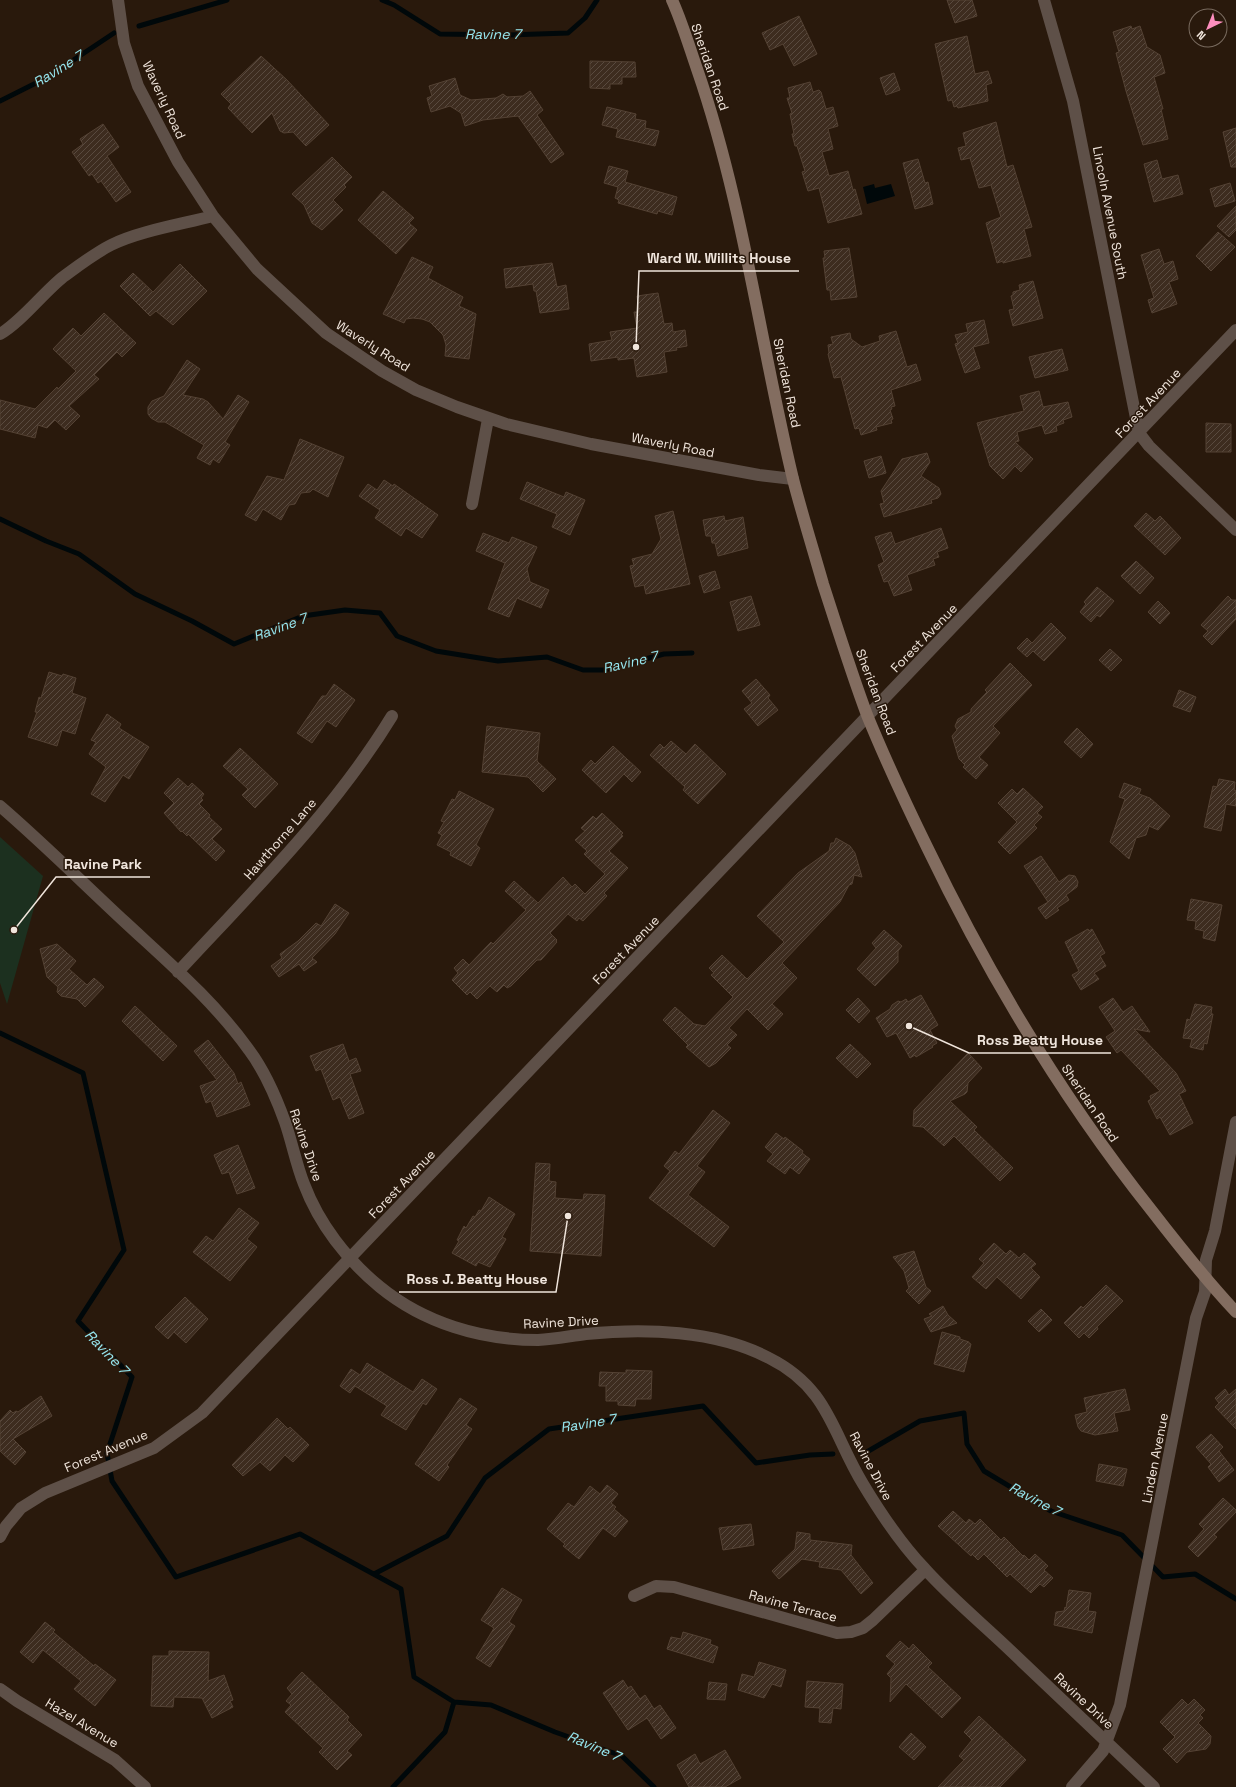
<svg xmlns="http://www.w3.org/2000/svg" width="1236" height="1787" font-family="'Space Grotesk',sans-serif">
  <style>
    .green { fill: #1c301f }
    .water { fill: #00080a }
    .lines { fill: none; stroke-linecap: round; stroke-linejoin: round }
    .stream { stroke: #00080a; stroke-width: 5 }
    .building { fill: url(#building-hatch); stroke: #544234 }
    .street { stroke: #5e5048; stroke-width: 12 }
    .secondary { stroke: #836d60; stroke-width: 12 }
    .labels { text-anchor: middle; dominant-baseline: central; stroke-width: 3; stroke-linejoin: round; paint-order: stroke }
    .street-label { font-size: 13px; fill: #f0e5dc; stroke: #29190c }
    .water-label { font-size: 14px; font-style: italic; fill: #96e7f0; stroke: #29190c }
    .leader { fill: none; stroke: #f0e5dc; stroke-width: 1.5 }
    .callout-dot { fill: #f0e5dc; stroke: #29190c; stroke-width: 1.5 }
    .callout-label { font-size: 14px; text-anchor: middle; font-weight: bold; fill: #f0e5dc; stroke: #29190c; stroke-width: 3; stroke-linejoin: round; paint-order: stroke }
  </style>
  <defs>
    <pattern id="building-hatch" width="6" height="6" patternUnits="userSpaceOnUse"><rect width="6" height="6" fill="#3d2c1f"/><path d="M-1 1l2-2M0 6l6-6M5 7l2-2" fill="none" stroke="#594a3f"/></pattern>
  </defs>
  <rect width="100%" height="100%" fill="#29190c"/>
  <path class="green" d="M0 837 43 876 7 1004 0 983Z"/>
  <path class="water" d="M874 184 875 188 891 184 895 196 867 204 863 187Z"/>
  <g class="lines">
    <path class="stream" d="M382 0 394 5 440 34 506 35 568 33 585 18 597 0
      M139 26 227 0
      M0 101 48 77 114 33
      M0 519 46 541 79 554 135 594 192 621 234 644 303 616 345 610 380 613 397 636 436 651 498 661 547 657 583 670H604L664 654 692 653
      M0 1033 83 1073 124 1250 78 1321 132 1377 107 1453 112 1481 176 1577 300 1534 401 1589 414 1677 454 1702 491 1705 555 1732 622 1756 654 1787
      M861 1453H865L920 1421 964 1413 967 1444 984 1471 1051 1511 1122 1535 1163 1577 1195 1574 1236 1599
      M374 1574 447 1536 485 1478 549 1429 703 1406 756 1463 810 1455 833 1454
      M393 1787 445 1732 454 1702"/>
  </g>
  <path class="building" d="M947 0H972L977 16 955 23Z
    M799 16 817 54 794 66 783 44 770 50 762 33Z
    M1131 26 1132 29 1140 26 1147 47 1160 55 1165 73 1154 77 1163 109H1161L1168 139 1143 145 1126 91 1116 53 1119 52 1113 32Z
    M967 36 975 74 988 71 992 83 986 85 988 101 958 108 957 106 954 107 952 100 948 101 935 44Z
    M261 56 287 80 329 125 306 146 293 132 284 133 280 131 272 113 252 133 228 108 231 104 221 94Z
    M590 61 635 62 636 77H622V84H610V89L590 88Z
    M894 73 900 90 886 95 880 78Z
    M455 78 460 95 471 100 496 98 503 94 507 97 523 96 530 91 543 110 537 115 564 154 551 163 518 116 483 120 465 126 461 113 450 106 431 112 427 98 432 96 429 86Z
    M810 82 813 92 819 90 821 92 826 109 833 107 838 126 828 129 833 149 822 152 829 176 848 171 853 190 855 189 862 214 828 223 819 188 808 191 802 172 805 171 797 146H795L792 134H794L790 114 792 113 787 98H790L788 88Z
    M607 107 636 114 635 119 646 121 645 128 659 131 655 146 616 137 618 129 602 125Z
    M996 122 1007 167 1013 165 1032 227 1024 229 1031 256 1003 263V261L997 263 986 223 1001 217 991 185 979 188 970 158 961 160 958 148 966 146 963 133Z
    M103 124 119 147 107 156 131 192 116 202 101 181 98 183 92 174 89 176 72 152 83 144 80 139Z
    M1236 128V167H1231L1223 132Z
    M332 157 352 177 344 185 346 187 333 200 343 210 322 230 312 223 304 205 292 194Z
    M918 159 925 183 928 182 933 204 915 209 903 163Z
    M1157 160 1162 179 1178 175 1183 194 1154 202 1144 164Z
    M609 166 628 171 625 182 677 197 672 215 658 211 657 214 618 203 619 200 615 198 618 187 604 183Z
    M1230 183 1235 201 1215 207 1210 189Z
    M383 191 414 218 409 223 417 230 396 254 358 220Z
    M1236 206V230L1229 237 1217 226Z
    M1218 232 1235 247 1211 271 1196 256Z
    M849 248 857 297 831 300 830 290H827L823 258H825L824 251Z
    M1159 249 1164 264 1173 261 1178 279 1169 282 1177 304 1152 313 1148 300 1154 298 1141 255Z
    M412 257 433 267 428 278 463 297 459 306 476 314 469 359 445 356 446 345 443 335 430 322 422 319 413 318 406 319 404 323 383 314Z
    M552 263 557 287 566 285 569 309 540 313 536 291H534L533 284 506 288 504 269Z
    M180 264 207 291 173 325 156 311 150 316 120 286 133 273 153 292Z
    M1033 281 1043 318 1013 326 1009 310 1014 309 1011 296 1013 295V292L1020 290 1019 285Z
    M658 293 664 324 672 323 673 332 685 330 687 346 676 348 677 350 664 352 667 372 637 377 634 358 618 360V357L591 361 589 344 612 340 610 332 637 328 634 312H639L637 296Z
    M104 313 136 343 122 357 117 352 94 375 99 379 69 406 80 416 66 430 55 420 47 428 38 425 35 438 0 429V400L35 409 57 387 58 389 76 371 53 349 73 328 81 336Z
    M984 320 989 343 973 347 980 368 965 373 955 344 958 343 955 335 968 332 966 324Z
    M896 331 907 367 916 364 921 380 891 390 895 406 891 407 892 409 890 410 893 419 891 420 892 423 876 427 877 430 861 435 859 428 855 429 841 377 834 378 828 354 829 353 828 345 833 344 831 337 850 333 851 339 862 347 880 341 879 336Z
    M1062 349 1068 370 1035 378 1029 357Z
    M187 360 200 369 183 395 203 399 208 402 223 419 238 395 249 402 225 442 230 445 219 463 213 459 210 465 197 458 204 445 165 422H158L151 418 148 414V407L152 401 164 396Z
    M1039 391 1043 407 1068 402 1072 417 1063 420 1064 423 1056 426 1057 431 1045 434 1042 425 1017 432 1019 441 1015 442 1033 459 1021 472 1015 466 1003 479 990 466 977 423 1024 411 1020 396Z
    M1206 423 1231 424V452H1206Z
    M300 439 344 457 328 497 313 489 310 492 301 493 295 504 289 505 281 520 263 509 256 521 245 515 267 476 284 480Z
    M927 453 930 462 921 476 939 488 941 494 938 498 931 500 932 503 884 517 880 504 884 503 881 491 902 459Z
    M881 456 886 473 869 478 864 461Z
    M384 480 393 486 394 484 438 515 422 538 406 528 401 536 375 518 380 510 359 496 368 484 377 490Z
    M527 482 564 497 566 492 585 500 570 535 552 527 557 514 520 499Z
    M673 511 690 584 646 594 644 585 635 587 630 566 634 565 632 559 652 554 661 539 655 516Z
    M1146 513 1155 521 1160 516 1181 538 1165 555 1134 526Z
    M724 516 725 521 743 517 748 548 718 556 715 543H712L711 536H706L703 520Z
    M941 528 948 548 937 552 939 557 933 559 935 565 907 575 912 590 894 596 888 581 884 582 878 565 884 562 875 537 891 532 895 544Z
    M483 533 509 543 512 537 537 547 527 569 530 582 549 590 541 608 517 598 509 617 488 609 505 563 476 551Z
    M1136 561 1154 578 1140 594 1121 576Z
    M715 571 720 588 704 593 699 576Z
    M1097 587 1114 601 1100 617 1097 615 1091 622 1080 612 1086 604 1084 602Z
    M751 596 760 625 738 631 730 602Z
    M1228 596 1232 600H1236V619L1212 645 1203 636 1208 631 1201 625Z
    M1158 601 1170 613 1160 624 1148 612Z
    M1051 623 1066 638 1044 661 1033 651 1027 657 1017 648 1027 638 1032 643Z
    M1110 649 1122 660 1111 671 1099 660Z
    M1010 663 1032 685 993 726 1000 733 979 757 988 765 976 779 963 767 965 765 959 759 952 736 957 730 955 726 958 719 971 712V709L987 692 985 690Z
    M49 672 62 676 63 674 76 678 72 693 86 698 75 734 62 730 57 746 28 737 37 712H35L39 697 41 698Z
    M756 679 770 695 768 698 778 710 758 726 744 709 752 703 742 691Z
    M334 684 355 700 336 727 327 721 312 743 297 733 322 696H326Z
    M1179 690 1196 697 1190 712 1173 706Z
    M107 714 121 724 119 728 149 747 129 779 123 775 105 802 91 794 106 767 89 754 96 742 91 740Z
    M487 726 540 733 537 761 556 779 543 792 528 777 482 772Z
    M1077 728 1093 744 1081 758 1064 742Z
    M671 741 686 754 695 744 726 774 698 804 683 790 685 787 650 755 660 744 664 748Z
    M613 746 641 772 632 782 624 774 606 793 582 770 591 760 595 764Z
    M240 748 278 784 255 808 242 795 248 789 223 766Z
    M178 778 188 787 192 783 204 794 201 798 203 800 199 804 210 815 209 817 222 829 212 839 225 851 216 861 188 834 187 836 182 831 181 832 164 813 174 803 164 793Z
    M1219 779 1235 782 1234 790 1236 791V806L1226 804 1221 831 1204 827 1213 786 1217 787Z
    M1124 783 1141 789 1139 794 1150 798 1170 816 1158 830 1149 826 1146 835 1136 838 1129 859 1110 842 1125 799 1119 797Z
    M1023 788 1043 807 1037 813 1042 817 1034 825 1037 828 1010 854 998 842 1017 822 998 803 1012 789 1017 794Z
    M459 791 494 809 476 845 480 848 471 866 450 855 451 852 437 845 442 835 438 833 444 822 441 821 452 799 455 800Z
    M602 813 623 833 621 835 623 836 609 851 628 868 604 893 607 896 583 921 579 918 577 921 568 914 550 933 557 940 556 941 557 942 541 960H537L511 986 507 988 504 985 497 992 490 986 477 999 470 992 467 995 452 980 458 973 454 968 463 959 469 965 491 942 493 944 526 910 505 891 514 881 538 903 563 877 572 887 575 884 585 894 605 874 584 854 587 851 575 840 585 831 581 828 593 816 596 819Z
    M836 838 850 846 855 853 862 877 854 875 852 884 849 885 840 902 782 963 797 978 772 1004 783 1014 768 1030 747 1009 729 1028 737 1035 727 1045 731 1048 716 1063 709 1067 686 1047 688 1045 663 1020 675 1007 694 1024 705 1026 733 997 711 975 714 973 709 968 722 955 747 979 784 942 757 916 798 873 829 851 831 843H834Z
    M1041 856 1059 882 1069 875 1075 876 1078 882 1077 887 1066 895 1069 900 1057 908 1059 910 1046 919 1038 908 1048 902 1024 866Z
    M1191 899 1222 905 1215 941 1203 938 1204 931 1195 929 1196 921 1187 920Z
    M335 904 349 913 335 934 312 958 317 962 304 971 299 964 279 977 271 966 282 958 280 954 298 941 316 923 321 926Z
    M1088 929 1089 931 1092 929 1105 953 1100 956 1106 966 1094 973 1099 979 1081 990 1072 975 1079 971 1065 942Z
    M884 930 902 946 898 951V962L875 986 857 969 876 948 872 943Z
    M57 944 76 961 69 969 87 985 94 978 104 987 85 1007 77 999 61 996 57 992 58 987 47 977 40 949Z
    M921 995 938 1025 930 1030 937 1043 932 1046 933 1047 916 1057 915 1055 910 1058 896 1033 887 1037 876 1018 890 1009 892 1005 898 1001 901 1002 906 999 908 1002Z
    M858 998 870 1011 859 1023 846 1010Z
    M1113 998 1123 1012 1132 1006 1150 1032 1134 1029 1176 1073 1186 1091 1179 1094 1193 1123 1170 1135 1160 1117 1157 1119 1148 1101 1151 1099 1150 1096 1160 1091 1121 1050 1117 1053 1106 1037 1115 1031 1099 1007Z
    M1195 1004 1212 1007 1211 1014H1213L1207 1044 1204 1043 1203 1050 1190 1047 1192 1039 1183 1038 1187 1019 1190 1020Z
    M135 1006 177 1046 163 1061 122 1021Z
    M208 1040 234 1073 238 1084 241 1082 250 1105 217 1117 211 1101 206 1103 200 1086 217 1080 194 1051Z
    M343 1044 349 1061 356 1058 361 1071 350 1074 364 1113 349 1119 340 1097 333 1100 321 1069 316 1071 310 1056Z
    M850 1044 871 1064 857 1078 836 1058Z
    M968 1053 982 1068 968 1083 967 1092 965 1094 950 1101 977 1127 974 1130 1013 1168 1000 1181 954 1136 944 1146 923 1127 913 1126 914 1110Z
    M713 1110 730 1123 697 1166 705 1172 688 1195 729 1227 714 1247 649 1198 670 1171 664 1166 675 1151 679 1154Z
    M776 1133 784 1139 785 1137 803 1151 802 1153 810 1159 799 1174 790 1167 785 1174 767 1161 773 1154 765 1147Z
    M238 1145 255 1188 237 1194 229 1172 222 1174 214 1155Z
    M536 1163 550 1164 549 1181 556 1182 555 1198 583 1200 584 1194 605 1195 601 1256 530 1251Z
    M489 1197 515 1214 502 1237 506 1239 490 1267 478 1262 476 1266 452 1253 459 1241 457 1240 464 1226 466 1228 473 1216 475 1217 479 1210 481 1211Z
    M239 1208 259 1223 247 1239 257 1247 230 1281 193 1252 206 1236 213 1241Z
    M994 1243 1006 1254 1010 1250 1019 1258 1024 1253 1036 1264 1031 1268 1040 1277 1021 1299 997 1277 986 1289 972 1277 984 1263 979 1259Z
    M914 1251 926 1287 931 1291 919 1304 906 1291 909 1288 904 1271 893 1257Z
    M1106 1285 1123 1301 1097 1327 1098 1329 1089 1338 1084 1333 1079 1338 1064 1323 1081 1306 1083 1308Z
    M185 1297 208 1319 186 1343 174 1332 168 1339 155 1327Z
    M943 1306 948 1315 957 1323 931 1332 924 1319 932 1316 929 1314Z
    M1041 1309 1052 1320 1039 1332 1028 1321Z
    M942 1332 960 1337V1339L969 1342V1343L971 1344 964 1372 934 1364Z
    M367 1363 413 1392 422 1379 437 1389 426 1405 423 1403 406 1430 381 1415 387 1406 355 1386 350 1393 340 1386 351 1369 360 1375Z
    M626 1370 652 1371 651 1399H636L635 1406 618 1405V1401H606V1386H599L600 1372 626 1373Z
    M1125 1389 1130 1410 1114 1413 1118 1431 1095 1435 1081 1431 1078 1427 1075 1415 1087 1412 1084 1398Z
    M1225 1389 1229 1395 1236 1389V1429L1215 1407 1219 1403 1215 1398Z
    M41 1396 52 1416 13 1439 26 1452 15 1465 0 1451V1421L10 1410 13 1413 16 1411 18 1412Z
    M460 1398 477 1409 466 1425 472 1429 447 1465 449 1467 439 1481 415 1464Z
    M277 1418 288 1429 290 1427 309 1445 293 1462 285 1455 270 1471 260 1462 243 1476 232 1465Z
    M1211 1434 1223 1447 1219 1451 1234 1470 1219 1482 1208 1467 1211 1464 1196 1447Z
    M1099 1464 1127 1469 1123 1486 1096 1481Z
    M607 1485 618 1494 611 1503 616 1507 614 1509 628 1521 615 1537 603 1528 579 1559 563 1546 565 1544 547 1529 568 1503 574 1507 590 1486 600 1494Z
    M1223 1498 1236 1510V1512L1214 1535 1217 1537 1198 1557 1188 1547 1204 1529 1199 1524Z
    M953 1511 966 1523 969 1519 975 1524 980 1519 1001 1540 1004 1537 1023 1556 1024 1555 1029 1560 1035 1554 1048 1566 1044 1570 1053 1578 1044 1587 1040 1584 1031 1593 1010 1574 1007 1577 984 1554 978 1560 972 1554 971 1556 938 1526Z
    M751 1524 754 1545 723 1550 719 1528Z
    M797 1532 810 1534V1540L852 1545 851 1555 873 1583 861 1594 841 1570 819 1567 820 1562 802 1559 779 1579 772 1571 795 1549Z
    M502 1588 522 1600 509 1622 515 1626 490 1667 476 1658 494 1628 481 1620Z
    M1069 1590 1091 1593 1088 1611 1096 1612 1092 1633 1054 1625 1056 1612 1064 1611 1065 1607 1066 1608Z
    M45 1622 55 1630 53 1632 94 1666 95 1664 116 1680 95 1706 74 1689 81 1681 43 1650 33 1663 20 1652Z
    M683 1632 711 1640 710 1644 718 1647 713 1663 667 1649 671 1637 681 1639Z
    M900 1641 909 1649 913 1644 932 1663 928 1667 961 1698 942 1718 906 1684 890 1702 891 1678 887 1674 895 1664 886 1656Z
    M169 1651 209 1652 208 1681 224 1675 233 1700 230 1701 233 1707 212 1718 202 1698 174 1697 173 1707 151 1706 153 1656H169Z
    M759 1662 786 1670 781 1687 772 1684 764 1698 738 1690 742 1674 754 1677Z
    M302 1672 349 1717 347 1720 362 1735 347 1751 352 1755 337 1770 319 1752 323 1748 285 1712 291 1705 286 1701 292 1694 287 1688Z
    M623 1680 628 1688 631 1686 640 1699 645 1695 654 1709 660 1705 676 1728 661 1739 647 1718 628 1730 603 1693Z
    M807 1681 843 1684 841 1709 833 1708 831 1723 819 1722 820 1708 805 1707Z
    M709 1682 727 1684 725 1700 707 1699Z
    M1182 1699 1188 1705 1194 1699 1205 1710 1200 1715 1203 1718 1198 1723 1211 1736 1210 1744 1206 1749 1187 1752 1177 1763 1163 1749 1175 1737 1160 1722Z
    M979 1716 1026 1760 1000 1787H938L964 1760 959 1756 972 1740 964 1732Z
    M911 1733 926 1747 914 1760 899 1747Z
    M725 1750 741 1778 725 1787H689L677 1765 695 1754 700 1764Z"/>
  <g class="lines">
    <path class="street" d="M118 0 124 43 138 86 178 162 213 216 257 269 326 333 382 371 416 390 457 407 506 424 591 444 759 475 793 479
      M1044 0 1073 101 1139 433 1149 446 1236 530
      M0 334C20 323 44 292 63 277 78 266 95 253 111 245 139 231 183 224 213 216
      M472 504 488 419
      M0 806C43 843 83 883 125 922 168 962 214 1001 249 1050 264 1070 276 1097 285 1122 292 1142 296 1164 304 1184 319 1224 347 1260 380 1287 424 1323 481 1340 538 1340 554 1339 570 1336 586 1334 644 1328 716 1330 769 1358 829 1388 832 1433 863 1484 881 1514 901 1544 925 1569 952 1599 984 1625 1013 1653 1060 1698 1107 1742 1154 1787
      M178 972C253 891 334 811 392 716
      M0 1537 6 1526 21 1508 45 1493 154 1448 202 1413 1236 330
      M634 1596 656 1586 674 1587 837 1633 851 1632 863 1628 873 1620 925 1570
      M0 1689 17 1701 115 1760 145 1787
      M1072 1787 1103 1751 1120 1705 1196 1318 1205 1292 1206 1260 1215 1231 1236 1122"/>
    <path class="secondary" d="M672 0C682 22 689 46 697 69 743 202 760 342 793 479 802 514 813 549 823 584 837 627 851 672 867 715 885 759 906 804 927 847 989 976 1063 1099 1152 1211 1179 1246 1206 1280 1236 1312"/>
  </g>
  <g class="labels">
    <g class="street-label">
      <text transform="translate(710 67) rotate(71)">Sheridan Road</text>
      <text transform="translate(164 100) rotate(65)">Waverly Road</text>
      <text transform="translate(1110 213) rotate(79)">Lincoln Avenue South</text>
      <text transform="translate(373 346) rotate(32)">Waverly Road</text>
      <text transform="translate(787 383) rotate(78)">Sheridan Road</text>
      <text transform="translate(1148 403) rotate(-47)">Forest Avenue</text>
      <text transform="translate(673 445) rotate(11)">Waverly Road</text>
      <text transform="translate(924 638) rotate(-46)">Forest Avenue</text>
      <text transform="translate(876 692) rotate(69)">Sheridan Road</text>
      <text transform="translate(280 839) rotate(-49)">Hawthorne Lane</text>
      <text transform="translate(626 950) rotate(-46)">Forest Avenue</text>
      <text transform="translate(1090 1103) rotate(56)">Sheridan Road</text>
      <text transform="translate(306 1145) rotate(71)">Ravine Drive</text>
      <text transform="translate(402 1184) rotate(-46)">Forest Avenue</text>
      <text transform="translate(561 1322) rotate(-3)">Ravine Drive</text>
      <text transform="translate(106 1451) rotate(-23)">Forest Avenue</text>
      <text transform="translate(1155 1458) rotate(-79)">Linden Avenue</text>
      <text transform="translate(871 1466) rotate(62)">Ravine Drive</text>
      <text transform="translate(793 1606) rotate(15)">Ravine Terrace</text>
      <text transform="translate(1084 1701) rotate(43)">Ravine Drive</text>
      <text transform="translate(82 1723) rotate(31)">Hazel Avenue</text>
    </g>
    <g class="water-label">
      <text x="493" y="34">Ravine 7</text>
      <text transform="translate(58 69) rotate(-32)">Ravine 7</text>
      <text transform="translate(280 627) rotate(-20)">Ravine 7</text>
      <text transform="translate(630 662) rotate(-13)">Ravine 7</text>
      <text transform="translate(107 1352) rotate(46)">Ravine 7</text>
      <text transform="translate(588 1423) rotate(-9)">Ravine 7</text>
      <text transform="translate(1035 1499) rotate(28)">Ravine 7</text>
      <text transform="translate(594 1746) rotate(23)">Ravine 7</text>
    </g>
  </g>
  <path class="leader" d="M636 347L639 271H799M14 930L56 877H150M909 1026L969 1053H1111M568 1216L556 1292H399"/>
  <g class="callout-dot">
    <circle cx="636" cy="347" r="4"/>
    <circle cx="14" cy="930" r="4"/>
    <circle cx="909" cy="1026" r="4"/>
    <circle cx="568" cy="1216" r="4"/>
  </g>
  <g class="callout-label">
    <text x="719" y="263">Ward W. Willits House</text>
    <text x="103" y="869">Ravine Park</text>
    <text x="1040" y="1045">Ross Beatty House</text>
    <text x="477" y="1284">Ross J. Beatty House</text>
  </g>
  <g transform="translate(1208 28) rotate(223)"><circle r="19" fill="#29190c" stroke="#796b5f"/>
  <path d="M0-3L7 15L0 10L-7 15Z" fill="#fd8ebe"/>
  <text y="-6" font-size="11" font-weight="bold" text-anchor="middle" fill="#f0e5dc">N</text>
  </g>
</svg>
